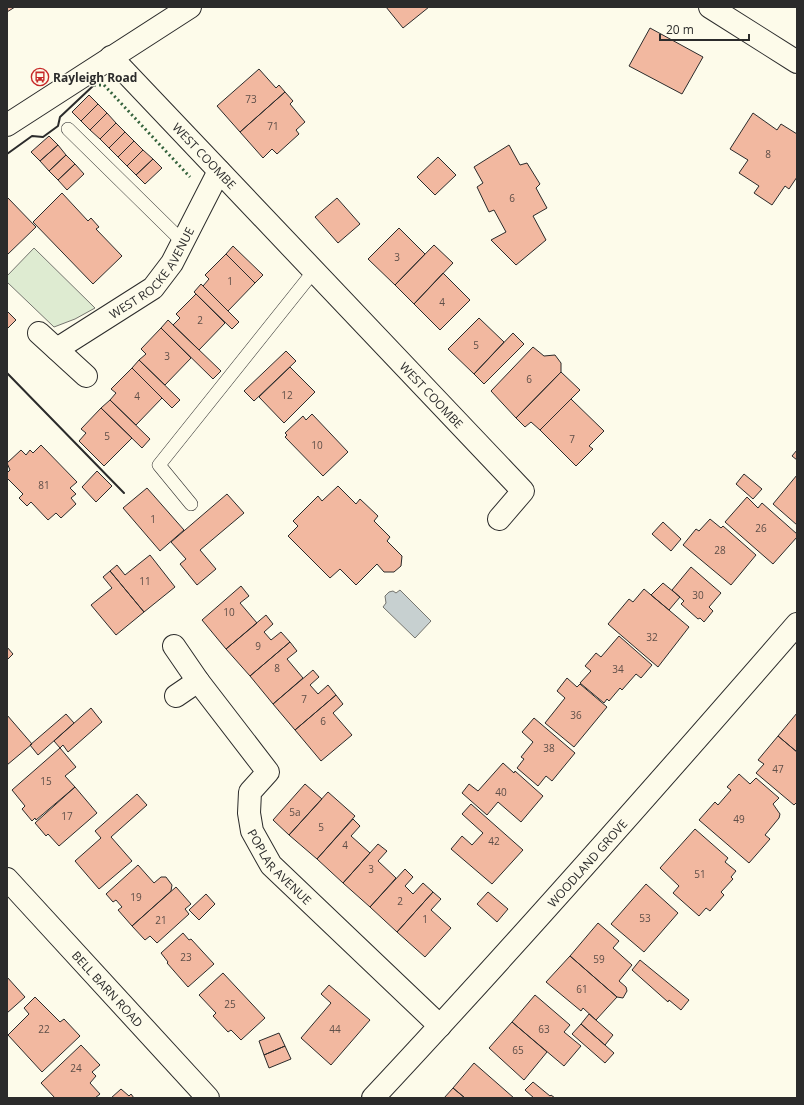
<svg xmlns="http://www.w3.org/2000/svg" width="804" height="1105" font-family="'Open Sans',sans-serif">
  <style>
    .green { fill: #deebd1; stroke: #74746e }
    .water { fill: #c7d0d0; stroke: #74746e }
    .building { fill: #f2b8a0; stroke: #2b2b2b }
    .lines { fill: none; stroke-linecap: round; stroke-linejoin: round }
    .lane-casing { stroke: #2b2b2b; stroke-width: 14 }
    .street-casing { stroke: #2b2b2b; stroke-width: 24 }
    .secondary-casing { stroke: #2b2b2b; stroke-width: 24 }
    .lane { stroke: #fdfbea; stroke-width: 13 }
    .street { stroke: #fdfbea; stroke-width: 22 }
    .secondary { stroke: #fdfbea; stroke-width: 22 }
    .hedge { stroke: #34623c; stroke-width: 3; stroke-dasharray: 2 3; stroke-linecap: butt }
    .wall { stroke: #2b2b2b; stroke-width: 2 }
    .labels { text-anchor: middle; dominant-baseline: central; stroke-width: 3; stroke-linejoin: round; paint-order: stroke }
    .number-label { font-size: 10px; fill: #5d4e48 }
    .poi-label { font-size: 12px; font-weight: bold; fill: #2b2b2b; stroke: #fdfbea; text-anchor: start }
    .street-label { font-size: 12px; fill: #2b2b2b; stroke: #fdfbea }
  </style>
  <rect width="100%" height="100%" fill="#fdfbea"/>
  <path class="green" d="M34 248 95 308 75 319 54 327 7 282V276Z"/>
  <path class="water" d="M400 590 431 621 415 638 383 607 386 603 385 596 389 592 393 591 396 593Z"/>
  <path class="building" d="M7 7H15L7 12Z
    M386 7H429L403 28Z
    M650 28 703 57 682 94 629 66Z
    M259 69 276 88 279 85 285 92 240 132 217 106Z
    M285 92 293 101 290 104 305 122 296 130 299 134 277 154 272 149 263 158 240 132Z
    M89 95 98 104 81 121 72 112Z
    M98 104 107 113 90 130 81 121Z
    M107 113 116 123 100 139 90 130Z
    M753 113 777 130 781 124 797 134V177L789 189 785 186 772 205 754 193 759 186 739 173 748 160 730 149Z
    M116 123 125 132 109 148 100 139Z
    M125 132 134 141 118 157 109 148Z
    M49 136 58 145 40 161 31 152Z
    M134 141 143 150 127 166 118 157Z
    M58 145 66 155 49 171 40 161Z
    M509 145 520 165 527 163 540 184 536 188 547 208 533 216 546 240 516 265 491 240 506 232 494 210 489 212 477 187 483 183 474 167Z
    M143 150 153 159 136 175 127 166Z
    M66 155 75 164 58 180 49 171Z
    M438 157 456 175 435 195 417 177Z
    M153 159 162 168 145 184 136 175Z
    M75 164 84 174 67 190 58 180Z
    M62 193 88 221 91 218 99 227 96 229 122 256 93 284 33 222Z
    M8 198 36 227 7 255V199Z
    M337 198 360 224 338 243 315 217Z
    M399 228 425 254 395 285 368 259Z
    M434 245 453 263 414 304 395 285Z
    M233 246 263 275 255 283 226 254Z
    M226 254 255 283 228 311 203 286 209 279 205 275Z
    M443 273 470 300 440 330 414 304Z
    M201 284 239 322 232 329 194 292Z
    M196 294 225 323 199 350 173 325 180 318 176 314Z
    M7 311 16 320 7 329Z
    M479 318 504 342 474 374 448 349Z
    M168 320 221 371 213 379 161 328Z
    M161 328 191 358 165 385 139 360 146 354 141 349Z
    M513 333 524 344 484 384 474 374Z
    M533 347 544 356 555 355 561 363V372L516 418 491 391Z
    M286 351 296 361 254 401 244 391Z
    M139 360 180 400 172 408 132 368Z
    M290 367 315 392 284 423 259 397Z
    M132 368 162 398 136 425 110 400 116 393 111 389Z
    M561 372 580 390 540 430 531 422 525 427 516 418Z
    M571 399 604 431 589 446 593 449 576 466 540 430Z
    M110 400 150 439 142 448 101 408Z
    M101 408 132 438 104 466 79 441 86 433 81 429Z
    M312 414 348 452 323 476 285 437 287 435 285 433 303 416 306 420Z
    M41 445 77 482 70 488 76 494 71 498 76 504 61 518 56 513 48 520 31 502 27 506 19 498 23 494 7 478V473L10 470 7 463 21 450 26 455 30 450 33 453Z
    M797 450V460L792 456Z
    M97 471 112 486 96 502 82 487Z
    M744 474 762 489 753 499 736 484Z
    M797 475V525L773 504Z
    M338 486 356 504 360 499 378 516 374 521 390 537 387 541 402 556 401 566 394 572H384L377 564 356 585 340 569 330 578 288 536 298 526 293 521 318 496 322 501Z
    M147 488 184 530 160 551 123 508Z
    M227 494 244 513 200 550 216 569 197 585 180 564 186 559 171 542Z
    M747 497 758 508 762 503 797 534V537L773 564 725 522Z
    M710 519 721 528 723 526 756 555 731 585 683 545 696 529 699 531Z
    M663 522 681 539 671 551 652 534Z
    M150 555 175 587 144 612 110 571 117 565 125 575Z
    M691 567 721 593 709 607 713 611 704 622 700 618 698 619 681 604 684 601 672 590Z
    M110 571 144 612 116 635 91 605 112 588 103 577Z
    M663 583 680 597 669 610 651 595Z
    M241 586 249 596 240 603 257 623 226 649 202 620Z
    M644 589 689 627 658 667 608 624 629 599 633 602Z
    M266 615 273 624 264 632 271 640 281 632 290 642 250 676 226 649Z
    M619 636 652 665 641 678 636 674 622 690 620 688 609 701 607 699 604 703 580 683 591 671 585 666 596 653 601 657Z
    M290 642 297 651 287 659 303 678 273 704 250 676Z
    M7 647 13 654 7 660Z
    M313 670 319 677 310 685 318 694 328 685 336 695 295 730 273 704Z
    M567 678 577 687 580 684 607 707 574 747 545 723 565 698 557 691Z
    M336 695 343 704 333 713 352 735 321 761 295 730Z
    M91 708 102 722 68 752 63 745 60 748 54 741Z
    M797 713V752L778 736Z
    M66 714 74 723 38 755 30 745Z
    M7 715 32 744 7 765Z
    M534 718 575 753 552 781 546 776 538 786 517 768 524 759 521 757 533 742 522 732Z
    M778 736 797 752V802L794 805 756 773 764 764 758 760Z
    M60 748 76 767 65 776 75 787 36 820 35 818 32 821 22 809 25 806 12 790Z
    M503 763 514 773 515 771 543 796 521 822 498 802 487 815 462 793 469 784 478 791Z
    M739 774 750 784 756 778 779 798 773 804 780 814 779 818 765 835 770 839 749 863 699 820 715 802 718 805 731 790 727 787Z
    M305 784 322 799 289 835 273 820Z
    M75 787 97 813 59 846 48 834 46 836 35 823Z
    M328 792 355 816 317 859 289 835Z
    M137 794 147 805 111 837 132 861 99 889 75 861 101 838 95 831Z
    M471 804 523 850 492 884 451 849 462 836 472 845 483 833 462 814Z
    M353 819 360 826 351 836 370 853 343 883 317 859Z
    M695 829 728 858 725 862 736 871 731 877 733 879 721 892 724 895 710 911 706 908 699 916 673 893 679 886 660 868Z
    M378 844 387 851 378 861 396 878 370 907 343 883Z
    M138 865 154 883 161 877H166L172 885 171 891 132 926 118 910 122 907 116 900 113 902 106 894Z
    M405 869 413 877 405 886 413 894 423 883 433 892 397 932 370 907Z
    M646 884 678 913 644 952 611 924Z
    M176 887 191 904 185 909 189 914 157 943 150 936 145 940 132 926Z
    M433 892 441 899 431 910 451 928 425 957 397 932Z
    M488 892 508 909 497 922 477 904Z
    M206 894 215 904 199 920 189 910Z
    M598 923 619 941 613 948 632 965 619 981 626 987 627 991 623 998 617 997 570 956Z
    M183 933 189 940 191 939 214 964 188 987 167 963 168 962 161 953Z
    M570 956 617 997 596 1020 583 1008 581 1011 546 982Z
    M640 960 689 1000 681 1010 669 1000 668 1002 632 970Z
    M223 973 265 1018 241 1040 231 1030 228 1032 213 1016 216 1013 199 995Z
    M7 977 25 997 7 1013Z
    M329 985 370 1020 331 1065 301 1038 331 1003 321 994Z
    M535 995 570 1025 564 1032 581 1046 564 1066 512 1022Z
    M35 997 60 1022 64 1019 80 1036 42 1072 8 1035 29 1014 24 1008Z
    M589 1014 613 1035 605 1045 581 1024Z
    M512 1022 547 1052 524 1080 489 1048Z
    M581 1024 614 1053 605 1063 572 1034Z
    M279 1033 285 1046 264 1055 259 1041Z
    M81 1045 100 1065 92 1072 96 1076 90 1083 100 1094 95 1098H55L41 1083Z
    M285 1046 291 1059 269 1068 264 1055Z
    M474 1063 514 1098H465L453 1088Z
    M533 1082 550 1096 551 1095 555 1098H534L525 1090Z
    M453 1088 465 1098H444Z
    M121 1089 129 1096 131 1094 134 1098H111Z"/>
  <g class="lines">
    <defs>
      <path id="lane" d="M68 129 183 242
        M191 504 159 465 314 271"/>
      <g id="street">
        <path d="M710 7 797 62"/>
        <path id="s1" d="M111 57 523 491 499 519"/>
        <path d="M39 333 86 376"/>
        <path id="s2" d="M57 349 153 288 172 263 219 171"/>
        <path id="s3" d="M174 646 198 681 268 772 250 792 249 813 252 831 271 865 440 1026"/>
        <path d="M176 696 198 681"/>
        <path id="s4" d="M7 879 208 1098"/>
        <path id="s5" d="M373 1098C518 943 658 784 797 624"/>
      </g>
      <path id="secondary" d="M7 125 190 7"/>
    </defs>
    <use href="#lane" class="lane-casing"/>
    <use href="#street" class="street-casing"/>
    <use href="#secondary" class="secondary-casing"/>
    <use href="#lane" class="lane"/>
    <use href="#street" class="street"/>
    <use href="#secondary" class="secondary"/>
    <path class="hedge" d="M94 85H104L190 177"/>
    <path class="wall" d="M7 154 32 136 43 137 58 126 60 117 94 85
      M7 373 124 493"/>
  </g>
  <defs>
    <symbol id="bus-ring" viewBox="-11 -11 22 22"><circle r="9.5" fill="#fdfbea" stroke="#c62828" stroke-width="1.5"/><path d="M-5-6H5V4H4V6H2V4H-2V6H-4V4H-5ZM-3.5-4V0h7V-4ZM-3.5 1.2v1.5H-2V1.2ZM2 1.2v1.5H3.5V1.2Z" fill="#c62828"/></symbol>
  </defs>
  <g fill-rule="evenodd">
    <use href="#bus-ring" x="30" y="67" width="20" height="20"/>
  </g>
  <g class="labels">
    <g class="number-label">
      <text x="251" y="99">73</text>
      <text x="273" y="126">71</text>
      <text x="768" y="154">8</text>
      <text x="512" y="198">6</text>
      <text x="397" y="257">3</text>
      <text x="230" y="281">1</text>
      <text x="442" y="302">4</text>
      <text x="200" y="320">2</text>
      <text x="476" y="345">5</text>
      <text x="167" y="356">3</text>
      <text x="529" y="379">6</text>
      <text x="287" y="395">12</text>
      <text x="137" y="396">4</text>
      <text x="107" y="436">5</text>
      <text x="572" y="439">7</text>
      <text x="317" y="445">10</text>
      <text x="44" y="485">81</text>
      <text x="153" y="519">1</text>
      <text x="761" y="528">26</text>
      <text x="720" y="550">28</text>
      <text x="145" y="581">11</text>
      <text x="698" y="595">30</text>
      <text x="229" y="612">10</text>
      <text x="652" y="637">32</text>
      <text x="258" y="646">9</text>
      <text x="277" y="668">8</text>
      <text x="618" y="669">34</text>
      <text x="304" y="699">7</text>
      <text x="576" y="715">36</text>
      <text x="323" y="721">6</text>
      <text x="549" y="748">38</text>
      <text x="778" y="769">47</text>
      <text x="46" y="781">15</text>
      <text x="501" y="792">40</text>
      <text x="295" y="812">5a</text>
      <text x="67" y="816">17</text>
      <text x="739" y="819">49</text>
      <text x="321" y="827">5</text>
      <text x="494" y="841">42</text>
      <text x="345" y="845">4</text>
      <text x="371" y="869">3</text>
      <text x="700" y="874">51</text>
      <text x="136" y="897">19</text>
      <text x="400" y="901">2</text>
      <text x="645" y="918">53</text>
      <text x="425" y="919">1</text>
      <text x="161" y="920">21</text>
      <text x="186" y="957">23</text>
      <text x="599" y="959">59</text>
      <text x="582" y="989">61</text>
      <text x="230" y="1004">25</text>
      <text x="44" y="1029">22</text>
      <text x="335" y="1029">44</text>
      <text x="544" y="1029">63</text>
      <text x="518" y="1050">65</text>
      <text x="76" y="1068">24</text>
    </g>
    <g class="poi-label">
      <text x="53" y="77">Rayleigh Road</text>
    </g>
    <g class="street-label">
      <text stroke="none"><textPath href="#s1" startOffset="136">WEST COOMBE</textPath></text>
      <text stroke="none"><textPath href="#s2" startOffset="124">WEST ROCKE AVENUE</textPath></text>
      <text stroke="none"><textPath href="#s1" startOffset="466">WEST COOMBE</textPath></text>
      <text stroke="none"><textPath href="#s5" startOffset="318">WOODLAND GROVE</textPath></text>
      <text stroke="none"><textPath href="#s3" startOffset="269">POPLAR AVENUE</textPath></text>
      <text stroke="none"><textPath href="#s4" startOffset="149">BELL BARN ROAD</textPath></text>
    </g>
  </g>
  <rect width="804" height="1105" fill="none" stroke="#2b2b2b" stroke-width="16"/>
  <path d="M660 34v6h89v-6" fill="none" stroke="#2b2b2b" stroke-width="2"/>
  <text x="666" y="34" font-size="12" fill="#2b2b2b" stroke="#fdfbea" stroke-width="3" paint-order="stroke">20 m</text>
</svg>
